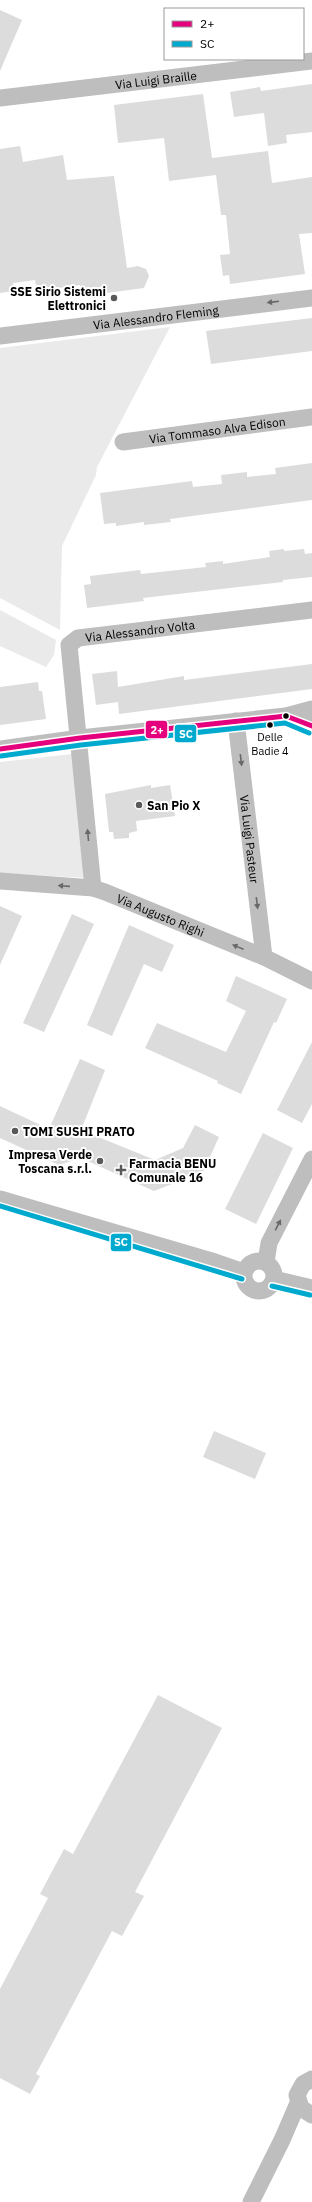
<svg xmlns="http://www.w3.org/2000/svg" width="312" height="2202" font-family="'IBM Plex Sans',sans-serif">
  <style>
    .green { fill: #eaeaea }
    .building { fill: #dcdcdc }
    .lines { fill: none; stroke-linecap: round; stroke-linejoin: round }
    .minor { stroke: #bebebe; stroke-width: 17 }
    .bus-1-casing { stroke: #fff; stroke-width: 8 }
    .bus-2-casing { stroke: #fff; stroke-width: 8 }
    .bus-1 { stroke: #e5007d; stroke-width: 5 }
    .bus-2 { stroke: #00a9ce; stroke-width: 5 }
    .oneway { fill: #686868 }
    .poi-dot { fill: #595959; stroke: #fff; stroke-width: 1.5 }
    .bus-dot { fill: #000; stroke: #fff; stroke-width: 1.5 }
    .labels { text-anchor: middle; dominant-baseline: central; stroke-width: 4; stroke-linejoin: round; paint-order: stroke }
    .bus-label { font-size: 11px; fill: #000; stroke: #fff }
    .street-label { font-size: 12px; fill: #000; stroke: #fff }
    .poi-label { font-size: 12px; font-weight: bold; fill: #000; stroke: #fff; text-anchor: start }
    .line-badge { stroke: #fff; stroke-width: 1.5 }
    .badge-label { font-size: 11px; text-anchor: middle; font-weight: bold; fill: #fff }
  </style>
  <rect width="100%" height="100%" fill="#fff"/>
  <path class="green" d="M170 327 97 467 96 475 62 546 60 630 0 598V348Z
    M0 610 56 640 54 655 46 667 0 646Z
    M73 754 86 878 0 873V762Z"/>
  <path class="building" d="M0 10 22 20 0 71Z
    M312 84V132L286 135 287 143 268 146 264 113 234 117 230 92 260 87 261 91Z
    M203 94 212 158 268 151 272 183 312 177V233L299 234 305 274 230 284 229 275 223 276 220 255 230 254 226 215H221L216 175 169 181 164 138 118 143 114 105Z
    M20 146 23 162 63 155 67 180 114 176 127 268 138 266 146 269 149 276 144 288 99 294 97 293 81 295 80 285 37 291 35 280 13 283 14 291 0 293V149Z
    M312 318V351L211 364 206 331Z
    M312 463V500L170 519 171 522 144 525V522L116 526V523L104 524 100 493 192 481 193 487 222 484 221 475 247 472V477L276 474 275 468Z
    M284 549V551L304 549 305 554 312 553V577L283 580V582L143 598 144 601 87 608 84 585 91 584 90 576 140 570 141 574 206 567 205 563 223 561V564L270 557 269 551Z
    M312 664V689L119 714 118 702 96 705 92 674 117 671 118 687 184 676V680Z
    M38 682 39 691H42L46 719 0 725V687Z
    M151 785V788L170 785 175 816 136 821 137 831 129 833V838L114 839 113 832H109L105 794Z
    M0 906 22 916 0 965Z
    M72 914 94 924 44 1032 23 1023Z
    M129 925 174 945 162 972 144 964 112 1036 87 1025Z
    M236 976 287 999 276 1023 274 1022 241 1094 217 1083 218 1081 145 1048 157 1023 226 1052 246 1011 226 1001Z
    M312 1042V1104L302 1123 277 1110Z
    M80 1059 105 1070 81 1130 155 1160 183 1148 195 1125 219 1137 203 1172 154 1191 81 1158 59 1165 0 1138V1106L49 1129Z
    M263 1133 293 1148 256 1224 225 1209Z
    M214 1431 266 1453 255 1479 203 1457Z
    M158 1695 222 1728 135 1892 144 1896 122 1936 112 1931 36 2074 40 2076 30 2094 0 2078V1989L48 1898 40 1894 64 1849 73 1854Z"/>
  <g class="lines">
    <g class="minor">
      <path id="s1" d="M0 98 312 61"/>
      <path id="s2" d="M0 336 312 298"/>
      <path id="s3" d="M123 442 312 417"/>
      <path d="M286 716 312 726"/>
      <path id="s4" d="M236 721 264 957"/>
      <path d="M0 749 80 738 286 716 312 709"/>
      <path id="s5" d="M0 881 93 888 105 892 264 957 312 981"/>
      <path id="s6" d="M93 888 69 645 78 638 312 610"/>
      <path d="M0 1199 215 1262 244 1272"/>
      <circle cx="259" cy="1276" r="15"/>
      <path d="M266 1262 269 1243 312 1159"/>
      <path d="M274 1279 312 1288"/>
      <path d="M312 2079 303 2084 297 2095 301 2108 312 2115"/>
      <path d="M251 2202 282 2140 298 2103"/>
    </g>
    <defs>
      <path id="bus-1" d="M0 749 80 738 286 716 312 726"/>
      <path id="bus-2" d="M1 756 81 745 285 723 309 733
        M0 1206 242 1279
        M272 1286 310 1295"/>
    </defs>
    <use href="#bus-1" class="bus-1-casing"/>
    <use href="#bus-2" class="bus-2-casing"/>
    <use href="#bus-1" class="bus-1"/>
    <use href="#bus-2" class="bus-2"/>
  </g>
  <defs><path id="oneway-solid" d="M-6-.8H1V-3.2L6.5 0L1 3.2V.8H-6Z"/></defs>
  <g class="oneway">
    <use href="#oneway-solid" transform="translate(273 302) rotate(173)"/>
    <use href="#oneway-solid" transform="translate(241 760) rotate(83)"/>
    <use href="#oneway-solid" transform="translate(88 835) rotate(-95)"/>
    <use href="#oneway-solid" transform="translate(64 886) rotate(-176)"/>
    <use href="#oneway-solid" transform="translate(257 903) rotate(83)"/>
    <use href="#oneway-solid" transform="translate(238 947) rotate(-158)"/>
    <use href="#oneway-solid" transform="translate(278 1225) rotate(-63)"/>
  </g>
  <g class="poi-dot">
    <circle cx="114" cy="298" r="4"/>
    <circle cx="139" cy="805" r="4"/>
    <circle cx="15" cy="1131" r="4"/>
    <circle cx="100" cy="1161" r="4"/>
    <path d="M119 1164h4v4h4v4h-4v4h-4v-4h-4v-4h4z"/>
  </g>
  <g class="bus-dot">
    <circle cx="286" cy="716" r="3.5"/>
    <circle cx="270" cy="725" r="3.5"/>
  </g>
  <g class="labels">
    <g class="bus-label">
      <text x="270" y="737">Delle<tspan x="270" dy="14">Badie 4</tspan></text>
    </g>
    <g class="street-label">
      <text stroke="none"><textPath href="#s1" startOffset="157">Via Luigi Braille</textPath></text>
      <text stroke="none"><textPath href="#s2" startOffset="157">Via Alessandro Fleming</textPath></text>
      <text stroke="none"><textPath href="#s3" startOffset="95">Via Tommaso Alva Edison</textPath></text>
      <text stroke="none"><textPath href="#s6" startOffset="318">Via Alessandro Volta</textPath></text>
      <text stroke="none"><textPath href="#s4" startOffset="119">Via Luigi Pasteur</textPath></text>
      <text stroke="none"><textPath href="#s5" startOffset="166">Via Augusto Righi</textPath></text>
    </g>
    <g class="poi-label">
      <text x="106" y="291" text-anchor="end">SSE Sirio Sistemi<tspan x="106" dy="14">Elettronici</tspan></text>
      <text x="147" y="805">San Pio X</text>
      <text x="23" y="1131">TOMI SUSHI PRATO</text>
      <text x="92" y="1154" text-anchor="end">Impresa Verde<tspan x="92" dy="14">Toscana s.r.l.</tspan></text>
      <text x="129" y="1163">Farmacia BENU<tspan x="129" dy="14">Comunale 16</tspan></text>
    </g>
  </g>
  <g class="line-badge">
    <rect x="145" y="720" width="23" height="19" rx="4" fill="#e5007d"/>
    <rect x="174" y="724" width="23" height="19" rx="4" fill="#00a9ce"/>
    <rect x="110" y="1233" width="22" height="19" rx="4" fill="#00a9ce"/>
  </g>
  <g class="badge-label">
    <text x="157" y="734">2+</text>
    <text x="186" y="738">SC</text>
    <text x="121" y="1246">SC</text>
  </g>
  <rect x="164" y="8" width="140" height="52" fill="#ffffff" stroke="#999999"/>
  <rect x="172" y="21" width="20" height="6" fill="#e5007d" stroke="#999999"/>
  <text x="200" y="28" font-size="12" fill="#000000">2+</text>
  <rect x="172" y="41" width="20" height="6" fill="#00a9ce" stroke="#999999"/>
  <text x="200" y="48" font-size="12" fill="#000000">SC</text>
</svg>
